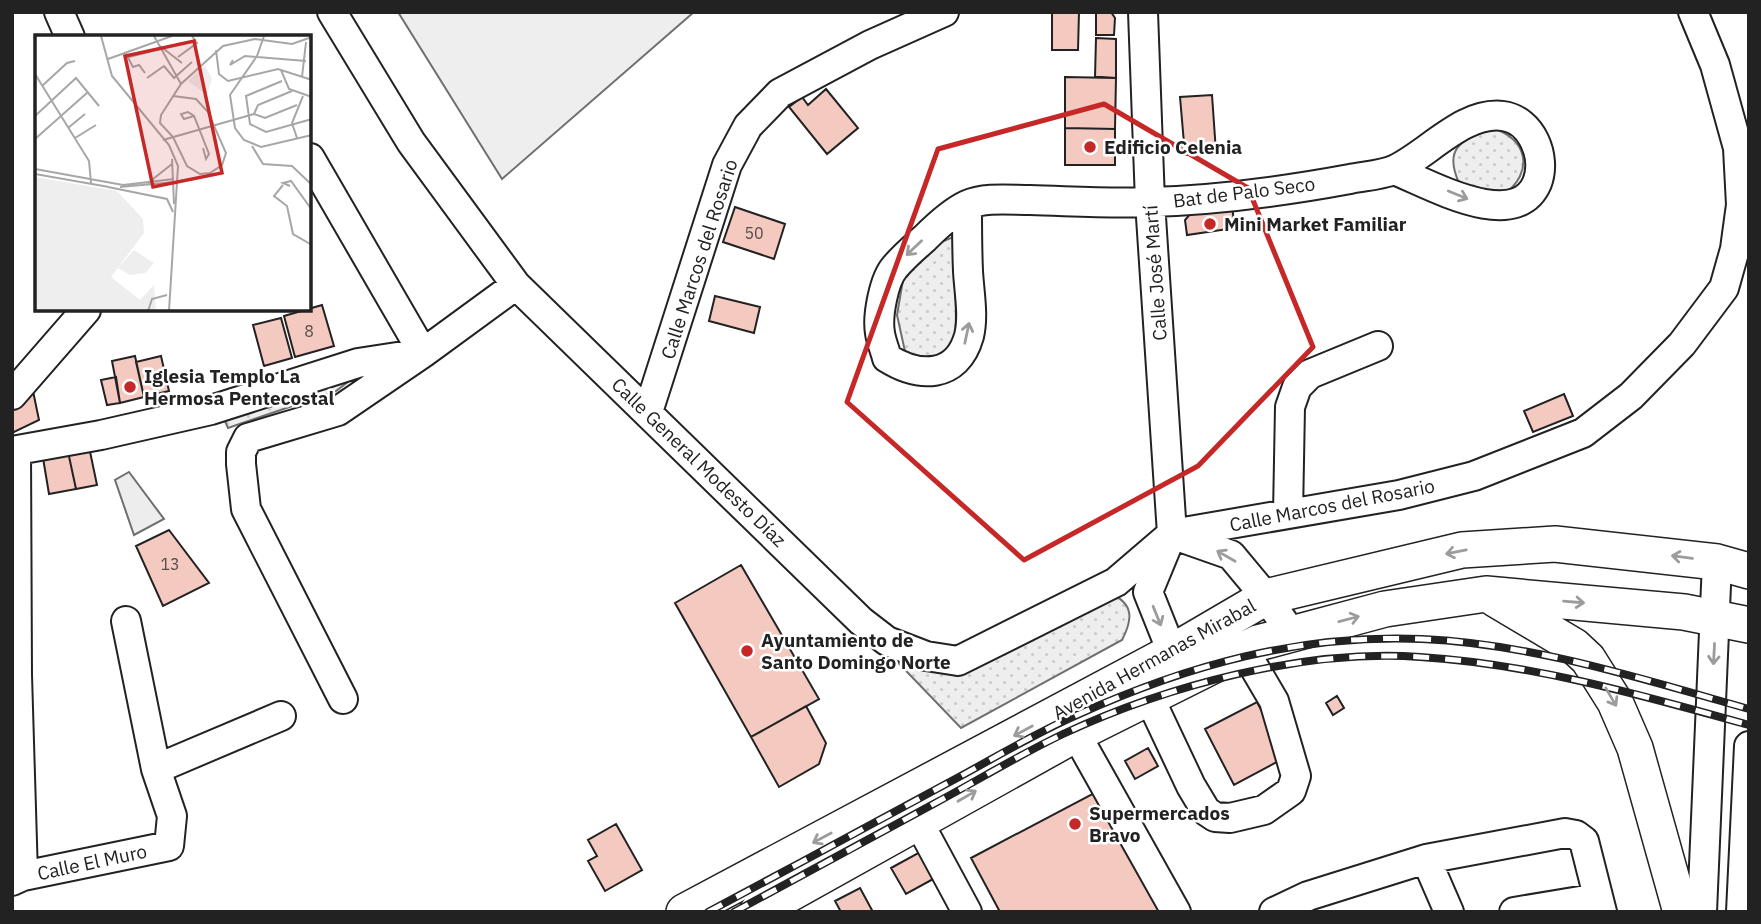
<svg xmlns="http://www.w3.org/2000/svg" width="1761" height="924" font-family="'IBM Plex Sans',sans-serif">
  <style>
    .park { fill: url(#park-dots); stroke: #6f6f6f; stroke-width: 2 }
    .garden { fill: #eee; stroke: #6f6f6f; stroke-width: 2 }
    .parking { fill: #ededed; stroke: #6f6f6f; stroke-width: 2 }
    .building { fill: #f3c9c0; stroke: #222; stroke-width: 2 }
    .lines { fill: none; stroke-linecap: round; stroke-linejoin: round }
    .minor-casing { stroke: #222; stroke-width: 32 }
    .major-casing { stroke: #222; stroke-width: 38 }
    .minor { stroke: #fff; stroke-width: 28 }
    .major { stroke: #fff; stroke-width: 35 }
    .rail-casing { stroke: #222; stroke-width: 8 }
    .rail { stroke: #fff; stroke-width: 5; stroke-dasharray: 16; stroke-linecap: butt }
    .oneway { stroke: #9c9c9c }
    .marked { fill: none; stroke: #c62828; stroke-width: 5; stroke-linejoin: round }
    .poi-dot { fill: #c62828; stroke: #fff; stroke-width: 2.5 }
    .labels { text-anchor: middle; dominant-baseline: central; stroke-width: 5; stroke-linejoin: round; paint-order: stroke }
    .number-label { font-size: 16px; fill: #564c4a }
    .poi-label { font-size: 19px; font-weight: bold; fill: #222; stroke: #fff; text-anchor: start }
    .street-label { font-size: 19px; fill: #222; stroke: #fff }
    .inset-road { fill: none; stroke: #a7a7a7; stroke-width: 2 }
    .view { fill: #c62828; fill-opacity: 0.15; stroke: #c62828; stroke-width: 3.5 }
    .inset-edge { fill: none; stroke: #222; stroke-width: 3.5 }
  </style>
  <defs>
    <pattern id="park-dots" width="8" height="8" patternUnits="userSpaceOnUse" patternTransform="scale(1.75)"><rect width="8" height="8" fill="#eee"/><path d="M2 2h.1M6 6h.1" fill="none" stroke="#ccc" stroke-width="1.8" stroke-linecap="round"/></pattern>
  </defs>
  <rect width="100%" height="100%" fill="#fff"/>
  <path class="park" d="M1491 128C1528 137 1535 173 1503 195L1459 183C1443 147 1462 141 1491 128Z
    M958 235 959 340 934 360 906 356 897 315 904 274 934 245Z
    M370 365 336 391 228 428 216 401Z
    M1110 593C1134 604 1133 619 1122 640L961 728 885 649 919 662Z"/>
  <path class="garden" d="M398 12H694L502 179Z"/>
  <path class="parking" d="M129 472 164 519 134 535 115 480Z"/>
  <path class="building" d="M1052 12H1079L1078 50H1052Z
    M1096 12H1111L1115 18 1114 35H1096Z
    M1096 38 1116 39V78L1095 77Z
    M1065 77 1116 78 1115 129 1065 128Z
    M826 89 858 128 827 154 789 107 802 97 808 105Z
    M1212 95 1216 152 1185 155 1180 97Z
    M1065 128 1115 129V165H1065Z
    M735 207 785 224 774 259 723 242Z
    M1232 207 1235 228 1187 235 1185 220 1191 213Z
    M715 296 760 307 754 333 709 321Z
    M322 305 334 346 295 357 284 316Z
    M281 318 292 358 264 366 253 325Z
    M135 356 144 397 120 403 112 361Z
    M161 356 169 391 144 397 136 362Z
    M116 377 120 403 107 405 101 380Z
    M33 391 39 420 12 433V408Z
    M1564 394 1573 416 1533 432 1524 411Z
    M88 442 97 485 76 489 67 447Z
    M67 447 76 489 49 494 42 452Z
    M169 530 209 583 163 606 136 546Z
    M741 565 819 699 751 737 675 603Z
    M1337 696 1344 708 1333 715 1326 703Z
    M1257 702 1286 757 1234 785 1205 729Z
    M806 706 826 743 819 764 779 787 751 737Z
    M1148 748 1158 766 1135 779 1125 761Z
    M1098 791 1162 912H1000L971 858Z
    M616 824 642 870 605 891 588 861 597 856 588 840Z
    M920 852 935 878 906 894 891 868Z
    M860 888 873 912H841L835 901Z"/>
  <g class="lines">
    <defs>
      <path id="minor" d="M59 12 70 37
        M332 12 411 142 516 285 861 621 887 641 926 656 958 661 1116 582 1172 534
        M1143 12 1150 202 1172 534 1148 592 1172 652 1184 667
        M310 158 423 353 338 411 248 438 241 452V464L246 509 343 699
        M967 205C967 227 967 249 968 271 969 291 974 316 969 336 957 379 919 378 887 358 885 350 881 341 880 333 877 316 884 279 895 267 904 256 915 247 925 238 936 227 952 212 967 205 985 197 1010 200 1030 200 1070 201 1111 204 1151 202 1218 200 1285 191 1350 179 1364 176 1384 175 1396 169 1429 153 1464 111 1503 116 1532 120 1547 157 1537 183 1515 234 1428 183 1394 170
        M12 395 86 310
        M648 412 727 165 748 126 780 93 870 45 944 12
        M12 451 101 435 211 410 358 363 423 353 516 285
        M16 451 17 675 23 876
        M1288 514 1290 407 1297 387 1310 374 1378 346
        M1172 534 1399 495 1474 476 1583 433 1631 396 1682 344 1724 288 1735 249 1741 205 1738 148 1715 65 1693 12
        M1174 535 1231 555 1266 597 1292 634
        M126 621 156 769
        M1149 697 1191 786 1206 811 1215 817 1230 818 1264 810 1291 791 1296 776 1274 701 1244 650
        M1076 734 1176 912
        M919 823 967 912
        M1426 859 1565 833 1576 835 1584 841 1602 912
        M12 881 23 876 169 846 172 816 156 769 281 716
        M1274 912 1308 896 1426 859 1449 912
        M1514 912 1598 898
        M1702 912 1717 562
        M1741 912 1749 746"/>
      <path id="major" d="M1495 599 1574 646 1588 659 1615 702 1635 748 1681 912
        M684 912 1172 652 1266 597 1462 550 1555 544 1717 562 1749 571
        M757 912 1076 734 1258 643 1385 609 1486 594 1684 612 1749 625"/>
    </defs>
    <use href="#minor" class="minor-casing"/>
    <use href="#major" class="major-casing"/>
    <use href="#minor" class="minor"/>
    <use href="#major" class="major"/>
    <defs>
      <path id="rail" d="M708 912C787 870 865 828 944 785 988 762 1031 735 1077 715 1188 665 1299 634 1422 639 1534 644 1642 679 1749 709
        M734 912C803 875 871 838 939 801 980 779 1021 754 1063 734 1168 685 1304 649 1420 657 1533 664 1641 695 1749 725"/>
    </defs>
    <use href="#rail" class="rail-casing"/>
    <use href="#rail" class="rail"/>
  </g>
  <defs><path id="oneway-shaft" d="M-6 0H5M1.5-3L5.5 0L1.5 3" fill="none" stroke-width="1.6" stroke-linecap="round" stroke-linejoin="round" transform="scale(1.75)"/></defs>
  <g class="oneway">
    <use href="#oneway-shaft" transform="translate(1458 195) rotate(22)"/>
    <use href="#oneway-shaft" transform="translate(914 248) rotate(136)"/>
    <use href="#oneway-shaft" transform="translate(967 333) rotate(-78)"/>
    <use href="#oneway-shaft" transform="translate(1456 552) rotate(169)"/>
    <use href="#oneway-shaft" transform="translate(1226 556) rotate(-150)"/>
    <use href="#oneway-shaft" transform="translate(1682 557) rotate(-173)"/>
    <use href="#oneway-shaft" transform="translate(1574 602) rotate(5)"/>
    <use href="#oneway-shaft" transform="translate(1157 616) rotate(68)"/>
    <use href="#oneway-shaft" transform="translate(1349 619) rotate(-15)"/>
    <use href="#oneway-shaft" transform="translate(1714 654) rotate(93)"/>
    <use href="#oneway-shaft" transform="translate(1611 697) rotate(60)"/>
    <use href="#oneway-shaft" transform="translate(1023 731) rotate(152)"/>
    <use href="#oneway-shaft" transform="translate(967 796) rotate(-30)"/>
    <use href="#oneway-shaft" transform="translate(822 838) rotate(152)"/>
  </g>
  <path class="marked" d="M1104 104 1248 188 1313 347 1198 466 1024 560 847 402 938 149Z"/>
  <g class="poi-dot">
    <circle cx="1090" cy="147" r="7"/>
    <circle cx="1210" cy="224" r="7"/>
    <circle cx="130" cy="387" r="7"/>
    <circle cx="747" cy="651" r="7"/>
    <circle cx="1075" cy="824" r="7"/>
  </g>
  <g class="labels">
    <g class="number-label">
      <text x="754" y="233">50</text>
      <text x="309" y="331">8</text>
      <text x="170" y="564">13</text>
    </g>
    <g class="poi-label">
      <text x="1104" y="147">Edificio Celenia</text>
      <text x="1224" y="224">Mini Market Familiar</text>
      <text x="144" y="376">Iglesia Templo La<tspan x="144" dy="22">Hermosa Pentecostal</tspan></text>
      <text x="761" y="640">Ayuntamiento de<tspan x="761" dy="22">Santo Domingo Norte</tspan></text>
      <text x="1089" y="813">Supermercados<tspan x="1089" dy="22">Bravo</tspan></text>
    </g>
    <g class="street-label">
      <text transform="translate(1244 192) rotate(-7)">Bat de Palo Seco</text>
      <text transform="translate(699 259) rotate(-72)">Calle Marcos del Rosario</text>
      <text transform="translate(1155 273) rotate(-94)">Calle José Martí</text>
      <text transform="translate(699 462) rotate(44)">Calle General Modesto Díaz</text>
      <text transform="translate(1332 505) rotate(-11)">Calle Marcos del Rosario</text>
      <text transform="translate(1154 659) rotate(-29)">Avenida Hermanas Mirabal</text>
      <text transform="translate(92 862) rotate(-12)">Calle El Muro</text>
    </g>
  </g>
  <g transform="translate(35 35)">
    <rect width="276" height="276" fill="#fff"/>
    <path d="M0 142 82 156 108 184 109 198 76 242 105 265 119 250 121 276H0Z" fill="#eee"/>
    <path d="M170 30 177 44 172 60 153 46ZM99 215 119 228 110 238 95 240 83 233Z" fill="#eee"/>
    <path class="inset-road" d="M66 1 77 41 134 110 143 131 134 276M119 1 146 49M229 1 222 21 195 60 200 93 209 105 226 112 277 100M125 11 147 28M181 15 184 39 193 46 243 34 277 45M90 17 98 32 104 30 110 38M94 22 125 14M143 22 162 8 157 1M73 24 137 1M198 25 195 30 210 21 271 26M246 35 254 54 277 62M0 39 54 126 56 148M267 42 271 7M112 43 129 31 139 43 157 27M247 46 211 61 215 89 231 97 277 84M7 51 32 28 40 26M138 61 161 64 173 77 191 118 187 130 175 138 165 139 152 131 138 102 125 88 126 80 146 49 188 11 220 4 257 9 277 2M219 79 230 83 262 70M219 79 223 70 257 56M0 81 41 43 64 71M159 81 149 84 146 79 153 77 159 81 174 119 171 124 168 113M33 93 50 79M40 103 61 90M262 103 257 88 268 61M0 104 53 57M128 105 219 79M217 111 228 129 257 131 277 150M137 124 139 169M0 134 88 150 139 144M0 139 74 152M113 148 137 129M248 150 239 161 252 171 258 199 277 210M255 151 248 148 256 146 277 175M73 152 132 164 138 177M85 152 140 147M113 276 117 264 132 260"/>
    <path class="view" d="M159 6 187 138 118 152 90 21Z"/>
    <rect width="276" height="276" class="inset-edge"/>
  </g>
  <rect width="1761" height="924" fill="none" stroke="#222222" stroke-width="28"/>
</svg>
